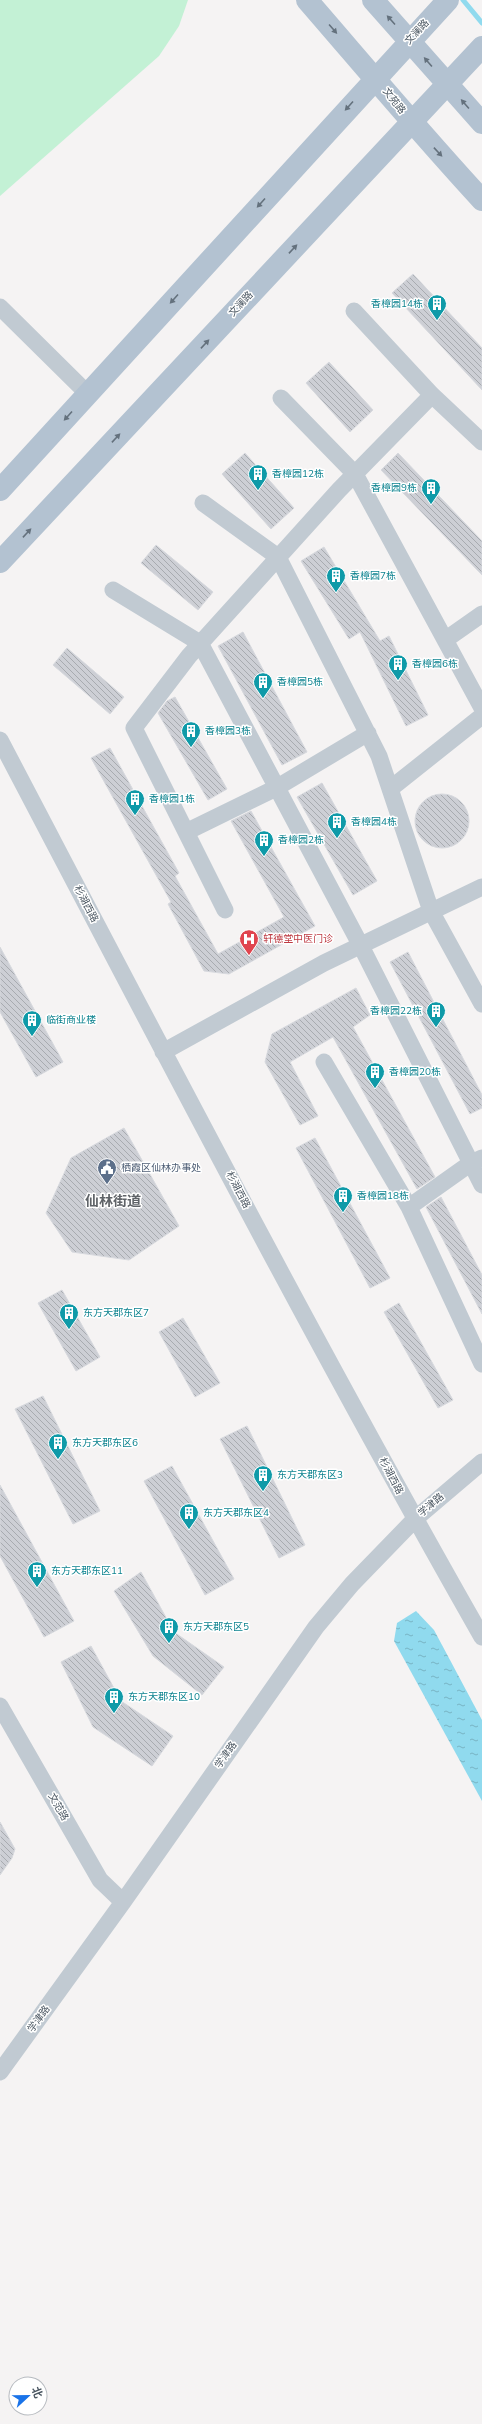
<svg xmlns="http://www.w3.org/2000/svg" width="482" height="2424" font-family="'Nunito Sans','Noto Sans SC',sans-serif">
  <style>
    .green { fill: #c3f1d5 }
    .water { fill: url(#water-ripples) }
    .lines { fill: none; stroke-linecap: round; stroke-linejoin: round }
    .stream { stroke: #90daee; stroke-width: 5 }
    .building { fill: url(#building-back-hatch); stroke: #d7d9de }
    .minor { stroke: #c1cad2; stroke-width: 17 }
    .major { stroke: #b3c2d1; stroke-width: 22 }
    .oneway { fill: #64717d }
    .labels { text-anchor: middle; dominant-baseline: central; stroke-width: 3; stroke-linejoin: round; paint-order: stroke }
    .street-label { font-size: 10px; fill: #4a5661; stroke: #fff }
    .culture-label { font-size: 10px; fill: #0d838f; stroke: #fff; text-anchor: start }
    .health-label { font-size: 10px; fill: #be3a42; stroke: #fff; text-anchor: start }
    .service-label { font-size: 10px; fill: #4e5e75; stroke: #fff; text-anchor: start }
    .district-label { font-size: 14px; font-weight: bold; fill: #5f6368; stroke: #fff }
  </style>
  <defs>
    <pattern id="water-ripples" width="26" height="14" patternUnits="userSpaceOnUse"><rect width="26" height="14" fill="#90daee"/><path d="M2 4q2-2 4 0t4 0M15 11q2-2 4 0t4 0" fill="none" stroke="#78b4c4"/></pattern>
    <pattern id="building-back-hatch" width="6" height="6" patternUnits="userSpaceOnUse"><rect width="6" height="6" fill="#cdcfd5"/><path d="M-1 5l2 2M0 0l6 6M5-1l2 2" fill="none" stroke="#a8abb0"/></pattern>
  </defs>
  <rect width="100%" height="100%" fill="#f5f3f3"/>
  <path class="green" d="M0 0H188L179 26 159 56 0 196Z"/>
  <path class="water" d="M416 1611 434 1630 482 1720V1801L394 1641 397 1623Z"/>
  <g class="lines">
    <path class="stream" d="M463 0 482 23"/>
  </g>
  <path class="building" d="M413 274 482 348V390L392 293Z
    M329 362 373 410 350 432 306 383Z
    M245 453 294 508 271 529 222 474Z
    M398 453 482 541V575L381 470Z
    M156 545 213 592 198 610 141 563Z
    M324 547 380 641 389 636 428 715 406 726 360 632 349 639 301 561Z
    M243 632 307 752 282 765 218 646Z
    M67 648 124 697 110 714 53 665Z
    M175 697 227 789 208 800 158 713 167 701Z
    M110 748 179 873 175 876 218 954 284 917 231 821 251 811 315 926 229 974 204 971 168 904 171 902 91 758Z
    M322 783 377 881 353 895 297 797Z
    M415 821a27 27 0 1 1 54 0a27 27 0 1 1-54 0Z
    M0 947 63 1062 36 1077 0 1012Z
    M408 952 482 1095V1108L470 1114 390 962Z
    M356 988 370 1015 353 1027 435 1177 417 1189 333 1037 290 1062 318 1116 300 1125 265 1062 272 1034Z
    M124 1128 179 1226 129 1260 72 1252 46 1213 71 1158Z
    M315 1138 390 1278 370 1288 296 1148Z
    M441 1197 482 1275V1314L426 1207Z
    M62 1290 100 1357 76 1371 38 1303Z
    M399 1303 453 1400 438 1408 384 1312Z
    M183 1318 220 1383 195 1397 159 1332Z
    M43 1396 100 1511 73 1524 15 1409Z
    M247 1426 305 1545 279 1558 220 1439Z
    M172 1466 234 1579 205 1595 144 1481Z
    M0 1485 74 1621 44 1637 0 1556Z
    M141 1572 174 1632 224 1667 202 1695 153 1656 114 1591Z
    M91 1646 121 1701 173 1736 152 1766 93 1727 61 1662Z
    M0 1822 15 1849 12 1858 0 1875Z"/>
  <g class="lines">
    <path class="minor" d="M0 307 88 394
      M354 311 432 395 482 442
      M281 398 355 474 482 708
      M203 503 278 557 379 756 431 911 482 1004
      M113 590 200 643 361 946 482 1185
      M445 640 482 614
      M0 740C158 1041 314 1342 482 1637
      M390 789 482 716
      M186 832 276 788 368 733
      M225 910 134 728 189 656 339 490 432 395
      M163 1052 324 963 482 887
      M324 1062 409 1207 482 1364
      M409 1207 471 1163 482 1158
      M0 1706 100 1880 123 1902
      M0 2072 123 1902 316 1627 352 1584 415 1519 482 1462"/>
    <path class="major" d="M307 0C365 67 422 135 482 200
      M373 0 482 123
      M0 490 448 0
      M0 562 482 47"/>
  </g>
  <defs><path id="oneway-solid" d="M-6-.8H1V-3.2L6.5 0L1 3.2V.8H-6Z"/></defs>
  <g class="oneway">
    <use href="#oneway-solid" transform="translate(391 20) rotate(-132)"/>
    <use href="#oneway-solid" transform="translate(333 29) rotate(49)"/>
    <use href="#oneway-solid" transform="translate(428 62) rotate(-131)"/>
    <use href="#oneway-solid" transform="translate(465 104) rotate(-131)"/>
    <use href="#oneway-solid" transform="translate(349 106) rotate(132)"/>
    <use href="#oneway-solid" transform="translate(438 152) rotate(47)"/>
    <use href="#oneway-solid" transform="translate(261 203) rotate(132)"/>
    <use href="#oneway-solid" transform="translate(293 249) rotate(-47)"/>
    <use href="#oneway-solid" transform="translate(174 299) rotate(132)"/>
    <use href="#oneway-solid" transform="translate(205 344) rotate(-47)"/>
    <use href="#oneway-solid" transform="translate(68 416) rotate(132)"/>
    <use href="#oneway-solid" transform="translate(116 438) rotate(-47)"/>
    <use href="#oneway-solid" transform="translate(27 533) rotate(-47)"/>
  </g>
  <defs>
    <symbol id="building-pin" viewBox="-11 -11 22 30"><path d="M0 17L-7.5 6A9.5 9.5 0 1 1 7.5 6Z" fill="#0f9aa8" stroke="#fff"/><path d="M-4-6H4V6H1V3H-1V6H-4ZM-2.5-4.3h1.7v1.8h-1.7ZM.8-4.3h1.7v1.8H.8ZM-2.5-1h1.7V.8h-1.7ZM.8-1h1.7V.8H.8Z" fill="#fff"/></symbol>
    <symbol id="hospital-pin" viewBox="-11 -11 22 30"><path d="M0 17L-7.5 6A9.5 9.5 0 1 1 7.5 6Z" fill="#e0444e" stroke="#fff"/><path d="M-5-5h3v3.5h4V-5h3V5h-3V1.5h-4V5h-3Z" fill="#fff"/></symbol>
    <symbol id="civic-pin" viewBox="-11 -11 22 30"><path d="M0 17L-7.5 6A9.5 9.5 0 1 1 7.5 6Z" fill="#5c6f8a" stroke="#fff"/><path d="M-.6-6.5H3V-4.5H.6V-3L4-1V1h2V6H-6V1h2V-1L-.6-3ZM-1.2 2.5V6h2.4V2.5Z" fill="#fff"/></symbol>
  </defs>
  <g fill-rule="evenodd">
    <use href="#building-pin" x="426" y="293" width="22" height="30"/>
    <use href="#building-pin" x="247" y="463" width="22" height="30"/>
    <use href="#building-pin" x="420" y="477" width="22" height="30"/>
    <use href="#building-pin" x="325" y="565" width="22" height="30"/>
    <use href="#building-pin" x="387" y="653" width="22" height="30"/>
    <use href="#building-pin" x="252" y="671" width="22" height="30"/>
    <use href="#building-pin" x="180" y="720" width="22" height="30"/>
    <use href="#building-pin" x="124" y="788" width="22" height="30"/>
    <use href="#building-pin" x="326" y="811" width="22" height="30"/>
    <use href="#building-pin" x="253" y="829" width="22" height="30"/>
    <use href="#hospital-pin" x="238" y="928" width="22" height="30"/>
    <use href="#building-pin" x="425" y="1000" width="22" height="30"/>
    <use href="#building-pin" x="21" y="1009" width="22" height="30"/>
    <use href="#building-pin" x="364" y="1061" width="22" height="30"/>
    <use href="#civic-pin" x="96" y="1157" width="22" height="30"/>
    <use href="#building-pin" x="332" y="1185" width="22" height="30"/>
    <use href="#building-pin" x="58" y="1302" width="22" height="30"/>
    <use href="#building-pin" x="47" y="1432" width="22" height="30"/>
    <use href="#building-pin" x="252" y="1464" width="22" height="30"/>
    <use href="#building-pin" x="178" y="1502" width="22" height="30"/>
    <use href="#building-pin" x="26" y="1560" width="22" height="30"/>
    <use href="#building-pin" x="158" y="1616" width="22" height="30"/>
    <use href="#building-pin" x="103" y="1686" width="22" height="30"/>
  </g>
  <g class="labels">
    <g class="street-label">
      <text transform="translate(417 32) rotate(-47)">文澜路</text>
      <text transform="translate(394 101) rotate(52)">文苑路</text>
      <text transform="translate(241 304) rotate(-47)">文澜路</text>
      <text transform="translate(86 904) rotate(62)">杉湖西路</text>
      <text transform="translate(238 1190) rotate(62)">杉湖西路</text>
      <text transform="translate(391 1476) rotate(62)">杉湖西路</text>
      <text transform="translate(431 1505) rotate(-40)">学津路</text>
      <text transform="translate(226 1755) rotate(-55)">学津路</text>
      <text transform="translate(58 1807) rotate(60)">文范路</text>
      <text transform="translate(39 2019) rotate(-54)">学津路</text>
    </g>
    <g class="culture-label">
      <text x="423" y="304" text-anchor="end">香樟园14栋</text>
      <text x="272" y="474">香樟园12栋</text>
      <text x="417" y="488" text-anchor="end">香樟园9栋</text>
      <text x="350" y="576">香樟园7栋</text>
      <text x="412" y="664">香樟园6栋</text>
      <text x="277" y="682">香樟园5栋</text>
      <text x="205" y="731">香樟园3栋</text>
      <text x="149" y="799">香樟园1栋</text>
      <text x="351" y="822">香樟园4栋</text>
      <text x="278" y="840">香樟园2栋</text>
      <text x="422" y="1011" text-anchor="end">香樟园22栋</text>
      <text x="46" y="1020">临街商业楼</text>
      <text x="389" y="1072">香樟园20栋</text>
      <text x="357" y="1196">香樟园18栋</text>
      <text x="83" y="1313">东方天郡东区7</text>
      <text x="72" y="1443">东方天郡东区6</text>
      <text x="277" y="1475">东方天郡东区3</text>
      <text x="203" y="1513">东方天郡东区4</text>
      <text x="51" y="1571">东方天郡东区11</text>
      <text x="183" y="1627">东方天郡东区5</text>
      <text x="128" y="1697">东方天郡东区10</text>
    </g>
    <g class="health-label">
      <text x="263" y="939">轩德堂中医门诊</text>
    </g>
    <g class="service-label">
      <text x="121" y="1168">栖霞区仙林办事处</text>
    </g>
    <g class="district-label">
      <text x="113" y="1201">仙林街道</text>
    </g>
  </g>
  <g transform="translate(28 2396) rotate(68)"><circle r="19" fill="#ffffff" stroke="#b7bbc0"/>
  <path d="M0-3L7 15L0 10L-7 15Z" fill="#1a73e8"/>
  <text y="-6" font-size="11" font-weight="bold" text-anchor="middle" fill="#4a5661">北</text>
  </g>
</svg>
